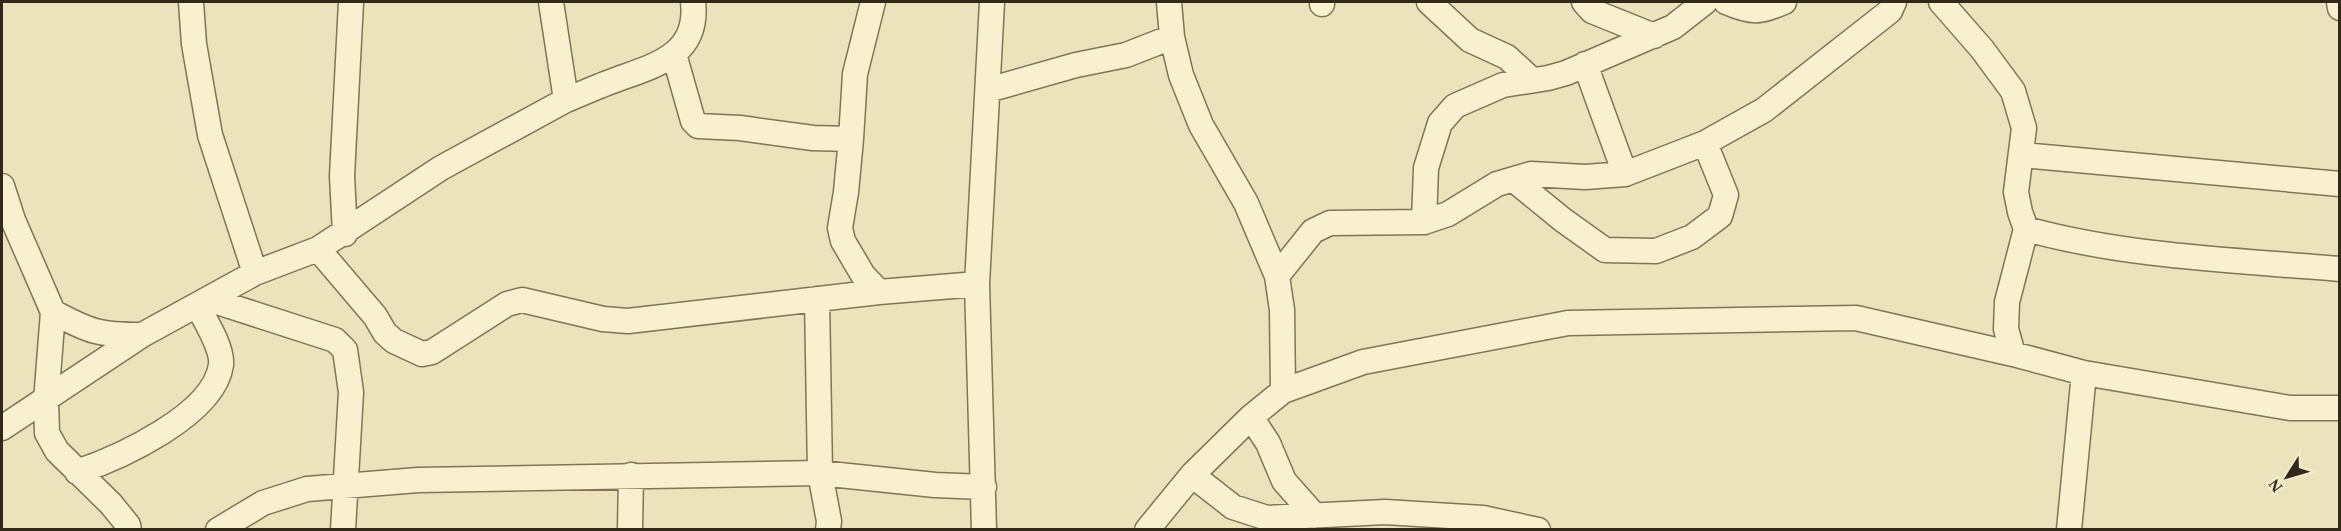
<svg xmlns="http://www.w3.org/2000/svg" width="2341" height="531" font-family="'Times New Roman',serif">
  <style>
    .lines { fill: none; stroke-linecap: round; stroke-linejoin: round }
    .minor-casing { stroke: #847356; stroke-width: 27 }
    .minor { stroke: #f8f0cf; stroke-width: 24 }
  </style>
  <rect width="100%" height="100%" fill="#ece3bd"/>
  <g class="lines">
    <defs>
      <path id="minor" d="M191 2 194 44 210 135 255 273
        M1169 2 1172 37 1181 75 1201 125 1246 203 1277 276 1282 310 1283 391
        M1429 2 1470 40 1507 57 1532 80
        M1584 2 1592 11 1654 36
        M1726 2C1752 13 1759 13 1784 2
        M1941 2 1982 49 2013 91 2024 128 2016 192 2020 212 2026 229 2007 302 2006 329 2013 354
        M2339 2 2340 8
        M1322 4V2
        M674 54 693 121 698 126 740 128 813 138 851 139 846 192 840 228 843 241 863 275 879 292
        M1585 64 1625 174
        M988 90 1076 65 1126 55 1172 37
        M566 100C583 93 601 85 618 79 657 65 699 54 693 2
        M851 139 855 74 873 2
        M2022 155 2340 184
        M1514 180 1563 220 1605 250 1656 251 1692 237 1720 216 1726 195 1705 143
        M2 186 13 220 53 312 46 401 47 433 57 451 111 504 128 525 129 530
        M1424 222 1426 168 1440 123 1455 106 1503 85 1548 78 1566 73 1673 27 1705 2
        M2026 229C2128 257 2235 260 2340 269
        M345 234 342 176 351 2
        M318 249 375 316 385 333 394 341 422 354 432 352 507 304 522 300 603 319 628 321 879 292 977 284
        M1277 276 1313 231 1330 223 1424 222 1448 214 1497 184 1531 174 1585 177 1625 174 1705 143 1764 110 1890 11 1894 2
        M208 299 335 340 345 350 351 392 343 530
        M817 299 820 473 829 521 828 530
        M53 312C90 332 99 335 142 335
        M1251 417 1268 443 1284 481 1315 516
        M2 428 142 335 255 273 318 249 441 168 566 100 551 2
        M77 472C119 458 214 415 221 365 223 348 205 320 197 305
        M1192 475 1233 507 1267 518 1385 512 1483 518 1538 530
        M218 530 263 503 307 489 418 480 820 473 935 485 984 487
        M630 530 631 475
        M984 530 977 284 992 2
        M1147 530 1192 475 1251 417 1283 391 1363 362 1568 323 1856 318 2013 354 2084 373 2290 408H2340
        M2069 530 2084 373"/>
    </defs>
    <use href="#minor" class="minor-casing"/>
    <use href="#minor" class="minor"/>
  </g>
  <rect width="2341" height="531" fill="none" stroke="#33291b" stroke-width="6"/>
  <g transform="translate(2287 477) rotate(233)" stroke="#f4eccc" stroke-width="4.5" paint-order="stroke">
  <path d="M0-4.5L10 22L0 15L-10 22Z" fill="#33291b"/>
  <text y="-9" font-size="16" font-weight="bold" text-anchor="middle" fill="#33291b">N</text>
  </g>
</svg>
